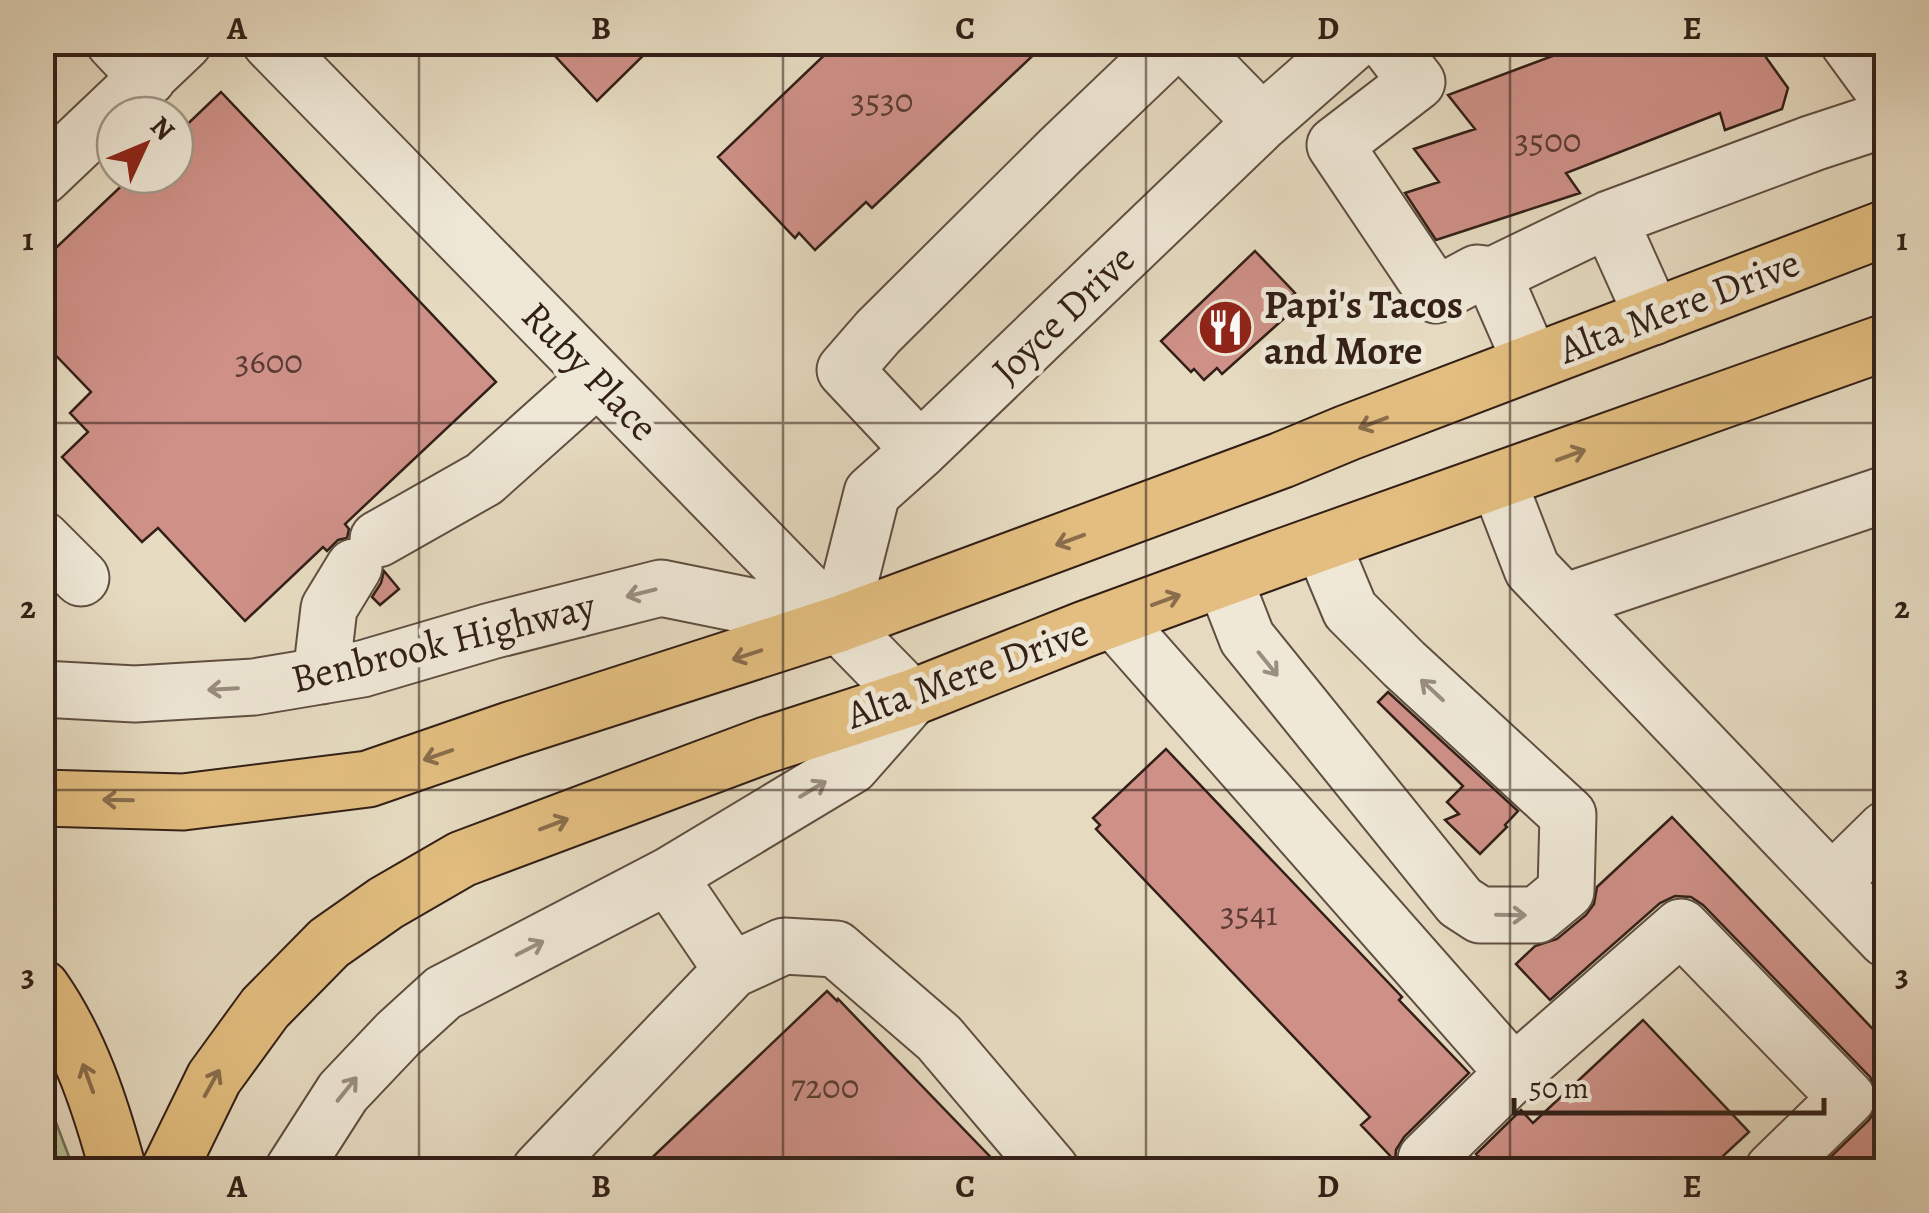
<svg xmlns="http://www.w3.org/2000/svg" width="1929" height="1213" font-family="Alegreya,serif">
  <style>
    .green { fill: #b4c094; stroke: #737056; stroke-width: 2.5 }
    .building { fill: #ce9087; stroke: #321f17; stroke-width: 2.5 }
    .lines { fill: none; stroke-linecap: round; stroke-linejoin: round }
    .minor-casing { stroke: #5f4e42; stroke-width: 59 }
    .major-casing { stroke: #321f17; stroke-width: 59 }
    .minor { stroke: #efe8d7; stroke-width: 55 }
    .major { stroke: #e3be80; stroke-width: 55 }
    .oneway { stroke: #8a6e4c }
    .oneway2 { stroke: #9a8e81 }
    .grid { fill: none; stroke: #321f17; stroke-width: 2.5; stroke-opacity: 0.55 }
    .labels { text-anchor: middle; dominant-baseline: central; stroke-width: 10; stroke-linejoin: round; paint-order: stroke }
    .number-label { font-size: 35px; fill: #593b33 }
    .poi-label { font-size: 40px; font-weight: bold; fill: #321f17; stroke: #efe8d7; text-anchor: start }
    .street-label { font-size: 40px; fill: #321f17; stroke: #efe8d7 }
    .neatline { fill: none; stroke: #321f17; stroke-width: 4 }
    .grid-label { font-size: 32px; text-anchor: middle; font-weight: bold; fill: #321f17 }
  </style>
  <rect width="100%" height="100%" fill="#e6dbc1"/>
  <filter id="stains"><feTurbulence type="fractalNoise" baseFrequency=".002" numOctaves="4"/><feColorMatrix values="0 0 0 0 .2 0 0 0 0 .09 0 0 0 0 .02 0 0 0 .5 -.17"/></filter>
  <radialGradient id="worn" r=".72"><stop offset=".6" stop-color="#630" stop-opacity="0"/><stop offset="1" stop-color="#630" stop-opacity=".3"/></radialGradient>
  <path class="green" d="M43 1088 74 1170H43Z"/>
  <path class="building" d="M542 42H657L597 101Z
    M838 42H1047L872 208 866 202 815 250 799 233 795 238 718 157Z
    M1590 42H1755L1788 88 1782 109 1725 130 1720 113 1566 173 1580 193 1436 240 1405 193 1439 182 1414 149 1475 129 1448 95Z
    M221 92 496 382 345 524 349 529 347 538 338 540 327 551 323 547 245 621 158 528 142 542 62 457 88 432 70 413 91 392 42 341V261L133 175H175V136Z
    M1255 251 1295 293 1282 305 1289 314 1222 374 1217 368 1204 380 1194 369 1191 372 1161 341Z
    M384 571 399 589 380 605 372 597 381 583Z
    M1388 692 1518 811 1505 825 1507 827 1480 854 1445 820 1459 814 1447 802 1463 786 1378 702Z
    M1166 749 1402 997 1399 1000 1469 1073 1404 1137 1396 1150 1395 1161 1361 1125 1370 1117 1096 829 1100 825 1093 818Z
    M1672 817 1886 1043V1150L1865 1170H1817L1869 1120 1877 1107V1091L1870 1077 1703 905 1691 897 1675 896 1660 903 1550 1000 1516 964 1535 946 1557 939 1586 915 1594 904 1597 887Z
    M827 991 837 1001 838 999 1003 1170H639Z
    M1643 1020 1749 1132 1708 1170H1492L1476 1154 1521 1110 1533 1123Z"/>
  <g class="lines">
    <defs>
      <path id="minor" d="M114 42 148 78
        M270 42 911 698 851 766 668 876 443 993 398 1034 343 1092 293 1170
        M1184 42 1262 122
        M1386 42 1417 82 1335 145 1436 295 1477 273 1493 275 1531 362
        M1848 42 1886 94
        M42 177 184 42
        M1493 275 1609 219
        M1653 317 1609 219 1813 143 1886 119
        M920 450 845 370 878 332 1060 151 1174 42
        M1498 481 1532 569 1886 939
        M42 539 81 578
        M378 539 484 479 597 378
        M1224 579 1247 638 1460 902 1480 915H1537L1566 891 1568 815 1404 664 1350 610 1322 543
        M1564 602 1886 494
        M1114 619 1514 1073
        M839 624 872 493 920 450 1262 122 1353 42
        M321 676 329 608 354 567
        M42 689 135 694 254 687 362 669 491 631 661 588 839 624
        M1832 882 1886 829
        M732 970 784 946 836 949 939 1038 1051 1170
        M540 1170 732 970 668 876
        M1437 1170 1426 1159 1514 1073 1681 927 1847 1098 1773 1170"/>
      <path id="major" d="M42 798 183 802 368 779 510 730 839 624 1282 460 1347 433 1886 228
        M42 988C80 1042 101 1107 118 1170
        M169 1170 214 1078 265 1008 329 943 386 903 462 859 766 745 911 698 1085 629 1279 558 1886 342"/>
    </defs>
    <use href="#minor" class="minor-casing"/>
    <use href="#major" class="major-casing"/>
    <use href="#minor" class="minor"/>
    <use href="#major" class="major"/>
  </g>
  <defs><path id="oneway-shaft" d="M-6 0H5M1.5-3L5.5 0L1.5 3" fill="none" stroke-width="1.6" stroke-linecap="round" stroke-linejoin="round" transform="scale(2.5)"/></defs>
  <g class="oneway">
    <use href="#oneway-shaft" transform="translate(1373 423) rotate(159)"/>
    <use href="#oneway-shaft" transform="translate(1571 455) rotate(-20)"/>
    <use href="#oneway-shaft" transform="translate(1070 540) rotate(160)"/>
    <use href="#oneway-shaft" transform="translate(1166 600) rotate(-20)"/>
    <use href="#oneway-shaft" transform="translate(747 655) rotate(162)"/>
    <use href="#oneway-shaft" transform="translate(438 755) rotate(161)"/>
    <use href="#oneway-shaft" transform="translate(118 800) rotate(-179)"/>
    <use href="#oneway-shaft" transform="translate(554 824) rotate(-21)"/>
    <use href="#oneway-shaft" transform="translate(88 1078) rotate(-110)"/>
    <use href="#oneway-shaft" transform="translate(212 1083) rotate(-61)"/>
  </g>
  <g class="oneway2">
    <use href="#oneway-shaft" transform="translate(641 593) rotate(166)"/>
    <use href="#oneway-shaft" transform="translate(1268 664) rotate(51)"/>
    <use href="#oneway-shaft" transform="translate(223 689) rotate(177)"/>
    <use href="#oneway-shaft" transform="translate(1432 690) rotate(-137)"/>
    <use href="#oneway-shaft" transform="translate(813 789) rotate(-31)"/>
    <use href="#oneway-shaft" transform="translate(1511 915) rotate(1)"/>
    <use href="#oneway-shaft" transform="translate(530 948) rotate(-27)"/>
    <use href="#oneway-shaft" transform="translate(347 1089) rotate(-51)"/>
  </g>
  <path class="grid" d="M419 42V1170M783 42V1170M1146 42V1170M1510 42V1170M42 423H1886M42 790H1886"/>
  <defs>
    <symbol id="restaurant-disc" viewBox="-11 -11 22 22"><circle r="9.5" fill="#8f2418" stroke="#efe8d7"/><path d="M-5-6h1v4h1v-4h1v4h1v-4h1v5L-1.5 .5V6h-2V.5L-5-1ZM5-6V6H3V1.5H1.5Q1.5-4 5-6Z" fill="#fff"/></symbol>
  </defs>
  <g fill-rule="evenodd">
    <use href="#restaurant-disc" x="1194" y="296" width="63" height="63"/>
  </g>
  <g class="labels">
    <g class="number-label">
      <text x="882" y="100">3530</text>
      <text x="1548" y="140">3500</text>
      <text x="269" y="361">3600</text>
      <text x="1249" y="913">3541</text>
      <text x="825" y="1086">7200</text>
    </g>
    <g class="poi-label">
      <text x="1264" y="304">Papi's Tacos<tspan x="1264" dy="46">and More</tspan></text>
    </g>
    <g class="street-label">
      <text transform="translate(1679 306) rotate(-21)">Alta Mere Drive</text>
      <text transform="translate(1063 314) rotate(-44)">Joyce Drive</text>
      <text transform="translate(590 371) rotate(46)">Ruby Place</text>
      <text transform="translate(443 642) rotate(-14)">Benbrook Highway</text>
      <text transform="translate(967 673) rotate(-20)">Alta Mere Drive</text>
    </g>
  </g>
  <rect width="1929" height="1213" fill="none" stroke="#e6dbc1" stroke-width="110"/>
  <g transform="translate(145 145) rotate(46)"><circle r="48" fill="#efe8d7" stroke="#a3988a" stroke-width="2.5"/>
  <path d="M0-8L18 38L0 25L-18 38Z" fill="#8f2418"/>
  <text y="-15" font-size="28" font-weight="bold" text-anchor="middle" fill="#321f17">N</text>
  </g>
  <path d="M1514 1098v15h310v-15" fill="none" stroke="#321f17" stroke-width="5"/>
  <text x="1529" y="1098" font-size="30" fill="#321f17" stroke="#efe8d7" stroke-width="8" paint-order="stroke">50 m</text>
  <rect x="55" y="55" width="1819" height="1103" class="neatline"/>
  <g class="grid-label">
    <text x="237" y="39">A</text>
    <text x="601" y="39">B</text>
    <text x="965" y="39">C</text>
    <text x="1328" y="39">D</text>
    <text x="1692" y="39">E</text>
    <text x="28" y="250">1</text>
    <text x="1902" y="250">1</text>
    <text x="28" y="618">2</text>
    <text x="1902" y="618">2</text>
    <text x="28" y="986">3</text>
    <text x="1902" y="986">3</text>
    <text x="237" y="1197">A</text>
    <text x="601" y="1197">B</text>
    <text x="965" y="1197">C</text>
    <text x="1328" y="1197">D</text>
    <text x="1692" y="1197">E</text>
  </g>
  <rect width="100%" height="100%" filter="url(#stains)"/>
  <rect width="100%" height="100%" fill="url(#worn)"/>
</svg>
